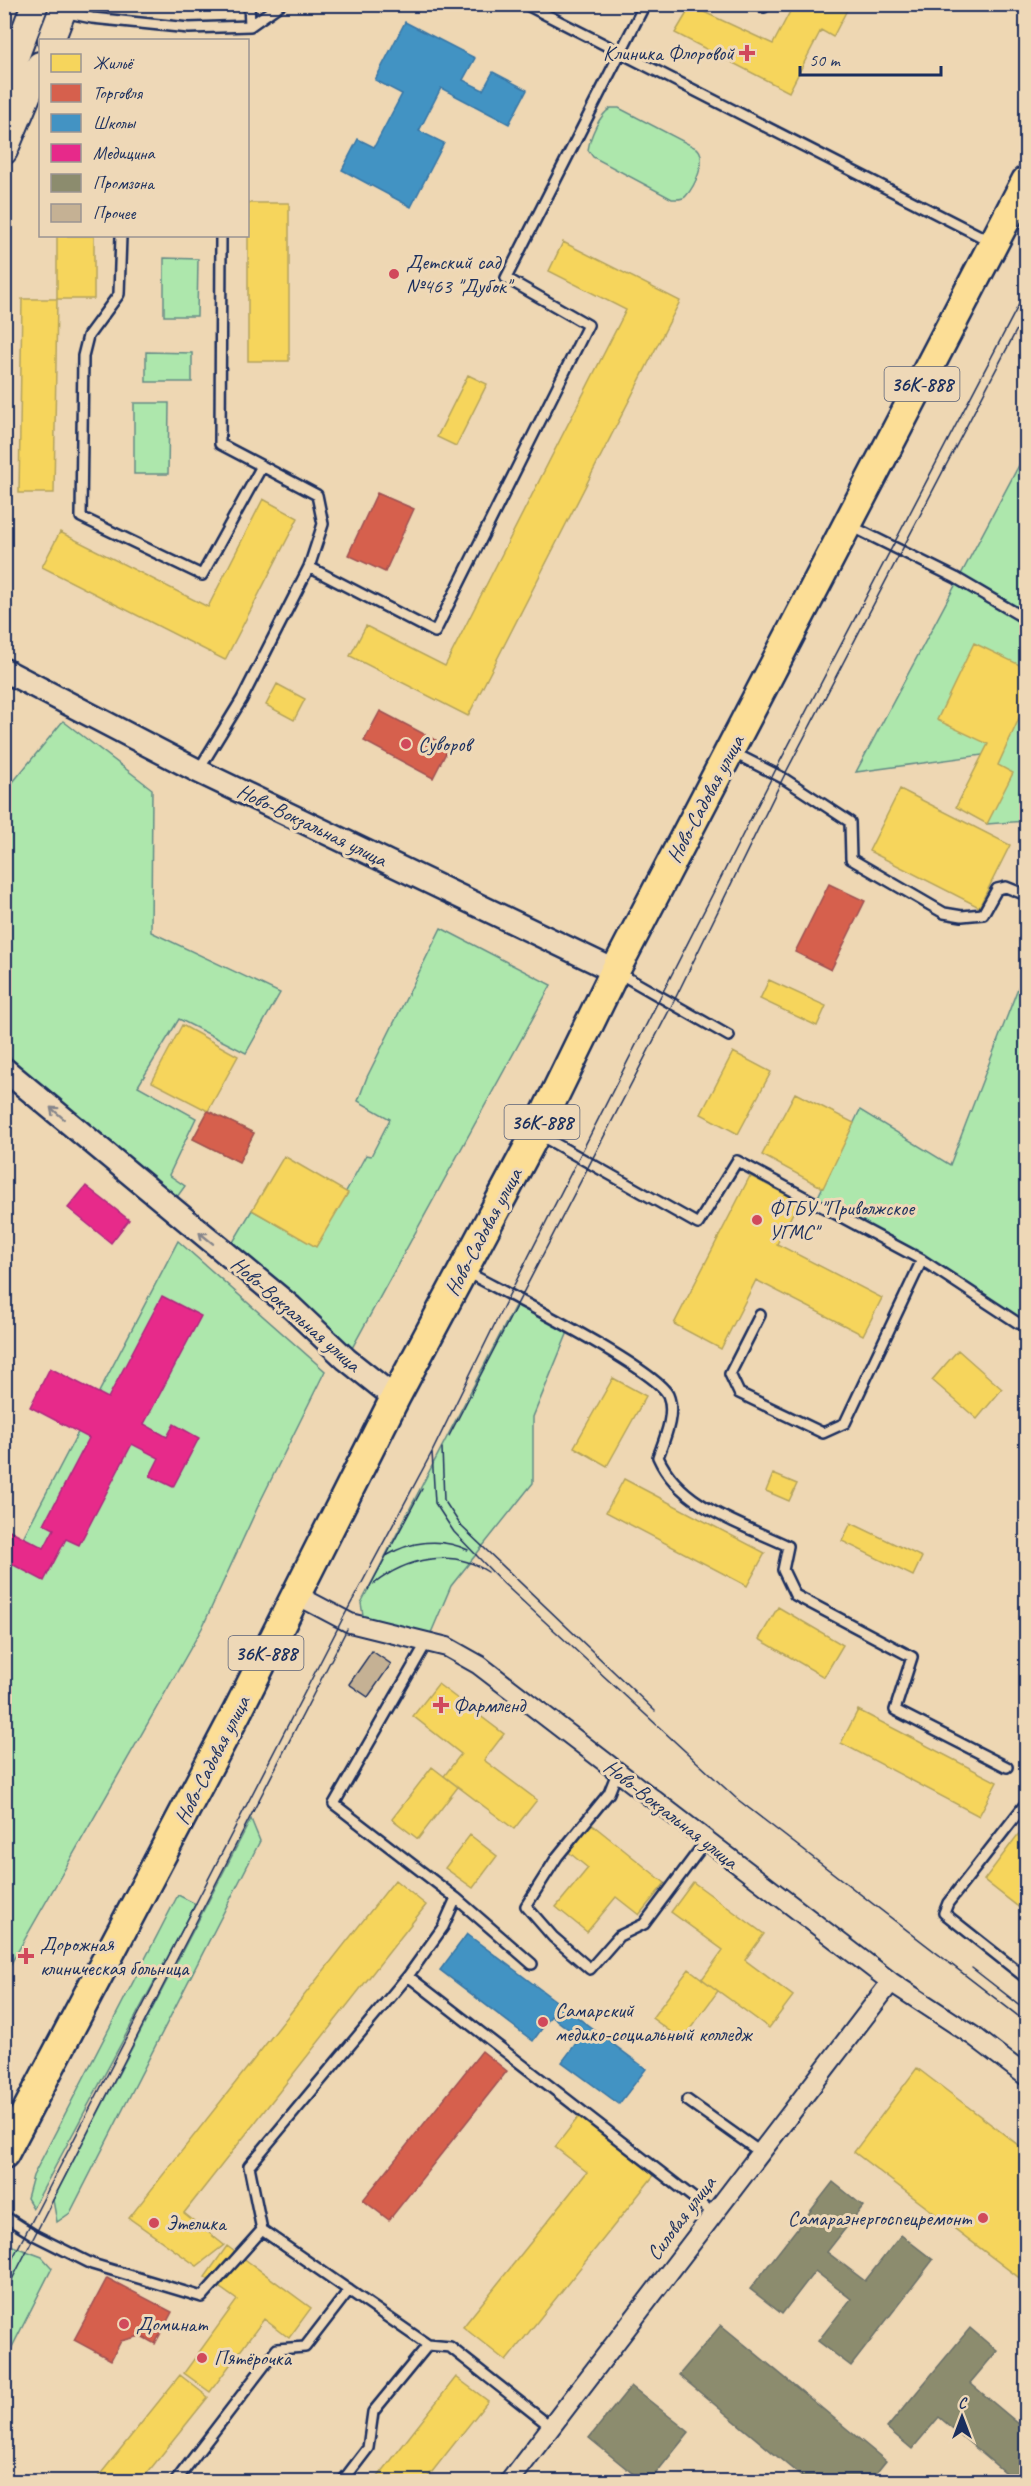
<svg xmlns="http://www.w3.org/2000/svg" width="1031" height="2486" font-family="Caveat,sans-serif">
  <style>
    .green { fill: #ade7ac; stroke: #648b85; stroke-width: 1.5 }
    .homes { fill: #f6d55c; stroke: #b4a35d; stroke-width: 1.5 }
    .shops { fill: #d6604d; stroke: #9e5152; stroke-width: 1.5 }
    .schools { fill: #4393c3; stroke: #3775a5; stroke-width: 1.5 }
    .health { fill: #e7298a; stroke: #aa2b7d; stroke-width: 1.5 }
    .industry { fill: #8c8c6e; stroke: #6a7069; stroke-width: 1.5 }
    .building { fill: #c5b194; stroke: #1b2f5e; stroke-width: 1.5 }
    .lines { fill: none; stroke-linecap: round; stroke-linejoin: round }
    .service-casing { stroke: #1b2f5e; stroke-width: 14 }
    .minor-casing { stroke: #1b2f5e; stroke-width: 22 }
    .tertiary-casing { stroke: #1b2f5e; stroke-width: 27 }
    .secondary-casing { stroke: #1b2f5e; stroke-width: 30 }
    .primary-casing { stroke: #1b2f5e; stroke-width: 33 }
    .service { stroke: #eed8b7; stroke-width: 9 }
    .minor { stroke: #eed8b7; stroke-width: 18 }
    .tertiary { stroke: #eed8b7; stroke-width: 22 }
    .secondary { stroke: #eed8b7; stroke-width: 26 }
    .primary { stroke: #fcde96; stroke-width: 28 }
    .tram { stroke: #1b2f5e; stroke-width: 1.5 }
    .oneway { stroke: #84848a }
    .poi-dot { fill: #d1495b; stroke: #eed8b7; stroke-width: 2 }
    .labels { text-anchor: middle; dominant-baseline: central; stroke-width: 6; stroke-linejoin: round; paint-order: stroke }
    .shield { fill: #eed8b7; stroke: #5a6279; stroke-width: 1.5 }
    .shield-label { font-size: 20px; font-weight: bold; fill: #1b2f5e }
    .poi-label { font-size: 21px; fill: #1b2f5e; stroke: #eed8b7; text-anchor: start }
    .street-label { font-size: 21px; fill: #1b2f5e; stroke: #eed8b7 }
  </style>
  <rect width="100%" height="100%" fill="#eed7b3"/>
  <filter id="ink" filterUnits="userSpaceOnUse"><feTurbulence type="fractalNoise" baseFrequency=".0167" numOctaves="2"/><feDisplacementMap in="SourceGraphic" scale="12" xChannelSelector="R" yChannelSelector="G"/><feConvolveMatrix kernelMatrix="1 2 1 2 8 2 1 2 1" color-interpolation-filters="sRGB"/></filter>
  <g filter="url(#ink)">
    <path class="green" d="M611 108H619L698 149C707 160 695 186 686 196 683 200 677 199 672 199L593 157 588 150C590 137 599 115 611 108Z
      M164 258 198 259 197 316H164Z
      M146 352 192 353V382H146Z
      M134 403H169L168 474H134Z
      M1026 452V821L987 824 982 755 856 772Z
      M63 721 152 789 151 932 280 993 246 1053 179 1019 138 1086 196 1118 169 1175 185 1186 169 1208 5 1069 4 793Z
      M441 928 551 985 346 1359 226 1254 252 1210 316 1246 366 1155 371 1156 390 1119 358 1101 367 1077Z
      M1026 967V1320L1010 1317 815 1203 860 1110 950 1165Z
      M178 1241 325 1371 260 1502 202 1628 5 1974V1572Z
      M518 1300 570 1327 533 1417V1483L451 1586 428 1640 365 1627 361 1603Z
      M251 1819 260 1841 70 2213 57 2222 53 2200Z
      M178 1895 196 1904 33 2208 27 2198 33 2176Z
      M10 2245 42 2257 52 2268 5 2361 4 2247Z"/>
    <path class="homes" d="M794 4H850L833 37 821 30 789 92 675 33 691 6 773 44Z
      M248 203H289V361H248Z
      M57 236H94V299H57Z
      M563 242 680 301 468 716 350 656 366 626 445 666 626 310 549 271Z
      M22 299H57L54 493H19Z
      M468 375 487 384 456 446 437 437Z
      M263 499 298 518 225 660 42 567 60 532 208 607Z
      M974 643 1026 668V703L998 765 1013 773 987 824 956 807 988 744 937 720Z
      M277 684 305 699 294 720 266 705Z
      M900 789 1010 845 979 907 869 851Z
      M769 980 826 1006 817 1026 760 999Z
      M182 1025 238 1056 208 1111 152 1082Z
      M182 1025 238 1056 208 1111 152 1082Z
      M733 1052 771 1072 738 1134 701 1114Z
      M795 1093 854 1123 823 1188 762 1155Z
      M208 1111 254 1133 239 1162 193 1139Z
      M284 1156 348 1193 316 1247 252 1210Z
      M750 1176 799 1201 777 1244 882 1298 863 1335 756 1280 721 1349 674 1324Z
      M958 1350 1002 1389 977 1419 932 1380Z
      M613 1378 646 1396 607 1466 574 1447Z
      M773 1474 797 1484 789 1501 766 1491Z
      M624 1479 765 1553 747 1586 606 1512Z
      M851 1523 922 1557 913 1576 842 1541Z
      M778 1607 843 1645 824 1677 759 1639Z
      M438 1684 504 1734 484 1760 537 1800 514 1829 444 1776 461 1754 413 1716Z
      M858 1710 997 1782 979 1816 841 1743Z
      M432 1767 458 1787 418 1839 392 1819Z
      M589 1822 665 1883 639 1915 616 1897 587 1932 556 1907 588 1868 566 1850Z
      M1026 1824V1913L984 1880Z
      M470 1835 497 1856 473 1888 445 1868Z
      M395 1880 426 1905 184 2213 224 2245 197 2266 129 2218Z
      M693 1882 764 1934 745 1960 793 1996 769 2028 702 1979 723 1950 671 1912Z
      M689 1969 718 1991 682 2040 652 2018Z
      M917 2068 1026 2151V2283L854 2152Z
      M580 2115 655 2174 506 2361 463 2327 587 2172 555 2147Z
      M227 2246 311 2308 289 2338 264 2319 210 2392 184 2373 237 2300 205 2277Z
      M180 2375 208 2397 140 2482H94Z
      M456 2377 488 2401 424 2482H374Z"/>
    <path class="shops" d="M377 493 414 509 385 572 348 555Z
      M380 711 449 747 433 778 364 741Z
      M829 884 865 901 831 970 795 952Z
      M208 1111 254 1133 239 1162 193 1139Z
      M482 2051 507 2071 389 2220 363 2200Z
      M107 2278 172 2312 155 2344 141 2336 121 2341 111 2360 74 2340Z"/>
    <path class="schools" d="M405 22 475 58 463 80 483 90 493 72 527 90 509 124 441 88 419 131 444 143 411 207 342 170 358 139 374 147 402 94 375 80Z
      M467 1934 646 2069 619 2104 562 2062 580 2038 551 2016 533 2041 440 1970Z"/>
    <path class="health" d="M86 1186 129 1220 111 1243 68 1208Z
      M162 1296 201 1316 144 1424 167 1437 174 1424 199 1438 173 1487 150 1476 159 1458 132 1444 79 1545 66 1539 44 1581 4 1560V1527L44 1548 54 1529 44 1524 89 1438 30 1407 50 1368 108 1398Z"/>
    <path class="industry" d="M833 2182 863 2206 827 2252 865 2281 901 2235 933 2260 851 2366 818 2341 851 2299 815 2271 782 2314 750 2289Z
      M721 2325 886 2461 869 2482H808L679 2375Z
      M970 2328 997 2351 970 2383 1026 2430V2476L1022 2482H1016L939 2417 912 2449 887 2428Z
      M631 2386 689 2432 649 2482H643L589 2438Z"/>
    <path class="building" d="M372 1651 391 1664 368 1697 349 1684Z"/>
    <g class="lines">
      <defs>
        <path id="service" d="M249 4 250 26
          M525 4 992 242
          M759 4 764 7 765 4
          M63 12 92 18 189 28 250 26 281 4
          M121 236 119 294 88 336 83 356 81 517 202 575 262 466 317 495 323 524 309 567 242 699 198 771
          M221 236 220 444 262 466
          M851 526 956 578 1026 619
          M309 567 435 632 588 325 506 278 645 4
          M732 752 783 778 850 822 851 859 944 913 962 916 983 914 997 889 1006 887 1026 895
          M617 972 729 1036
          M538 1134 698 1224 737 1161 922 1260 1018 1323 1026 1324
          M465 1271C499 1290 655 1368 668 1395 676 1414 664 1440 658 1457 680 1507 742 1524 788 1546L783 1570 795 1595 912 1657 895 1710 1007 1767
          M760 1315 730 1374 739 1393 823 1433 845 1423 922 1260
          M617 1773 609 1793 557 1857 526 1906 553 1937 590 1969 619 1936 644 1924 706 1841
          M1026 1803 948 1903 944 1913 1026 1978
          M456 1898 532 1964
          M408 1976 713 2213
          M687 2100 760 2152
          M4 2216 34 2235 92 2264 202 2297 262 2230 249 2166 408 1976 443 1927 456 1898 334 1804 428 1640
          M262 2230 428 2345
          M175 2482 277 2349 305 2347 349 2290
          M342 2482 368 2448 373 2412 428 2345 450 2347 550 2426"/>
        <path id="minor" d="M295 1594 350 1623 447 1647 479 1665 891 1982 975 2037 1026 2076
          M509 2482 891 1982"/>
        <path id="tertiary" d="M4 670 198 771 615 971
          M4 1069 291 1307 346 1359 395 1398"/>
        <path id="secondary" d="M51 40 65 4
          M4 87 35 4
          M4 151 40 65"/>
        <path id="primary" d="M4 2154 237 1712 395 1398 536 1133 615 971 1026 181"/>
      </defs>
      <use href="#service" class="service-casing"/>
      <use href="#minor" class="minor-casing"/>
      <use href="#tertiary" class="tertiary-casing"/>
      <use href="#secondary" class="secondary-casing"/>
      <use href="#primary" class="primary-casing"/>
      <use href="#service" class="service"/>
      <use href="#minor" class="minor"/>
      <use href="#tertiary" class="tertiary"/>
      <use href="#secondary" class="secondary"/>
      <use href="#primary" class="primary"/>
      <path class="tram" d="M449 1436 673 1003 783 778 1026 312
        M442 1448 444 1500 461 1526 655 1711
        M432 1452 435 1503 454 1532 504 1584 737 1799 1026 2022
        M386 1556C410 1541 441 1537 468 1550
        M374 1584C405 1559 452 1547 488 1572
        M368 1590 422 1489
        M972 1968 1026 2010
        M4 2275 342 1620 432 1452 509 1295 774 773 1026 291
        M4 2295 347 1629"/>
    </g>
    <defs><path id="oneway-shaft" d="M-6 0H5M1.5-3L5.5 0L1.5 3" fill="none" stroke-width="1.6" stroke-linecap="round" stroke-linejoin="round" transform="scale(1.5)"/></defs>
    <g class="oneway">
      <use href="#oneway-shaft" transform="translate(57 1113) rotate(-139)"/>
      <use href="#oneway-shaft" transform="translate(206 1238) rotate(-141)"/>
    </g>
  </g>
  <g class="poi-dot">
    <path d="M744 44h6v6h6v6h-6v6h-6v-6h-6v-6h6z"/>
    <circle cx="394" cy="274" r="6"/>
    <circle cx="406" cy="744" r="6"/>
    <circle cx="757" cy="1220" r="6"/>
    <path d="M438 1696h6v6h6v6h-6v6h-6v-6h-6v-6h6z"/>
    <path d="M23 1947h6v6h6v6h-6v6h-6v-6h-6v-6h6z"/>
    <circle cx="543" cy="2022" r="6"/>
    <circle cx="983" cy="2218" r="6"/>
    <circle cx="154" cy="2223" r="6"/>
    <circle cx="124" cy="2324" r="6"/>
    <circle cx="202" cy="2358" r="6"/>
  </g>
  <g class="labels">
    <g class="shield">
      <rect x="884.5" y="367" width="75" height="34" rx="4.5"/>
      <rect x="504.5" y="1105" width="75" height="34" rx="4.5"/>
      <rect x="228.5" y="1636" width="75" height="34" rx="4.5"/>
    </g>
    <g class="shield-label">
      <text x="922" y="384">36К-888</text>
      <text x="542" y="1122">36К-888</text>
      <text x="266" y="1653">36К-888</text>
    </g>
    <g class="poi-label">
      <text x="734" y="53" text-anchor="end">Клиника Флоровой</text>
      <text x="406" y="262">Детский сад<tspan x="406" dy="24">№463 "Дубок"</tspan></text>
      <text x="418" y="744">Суворов</text>
      <text x="769" y="1208">ФГБУ "Приволжское<tspan x="769" dy="24">УГМС"</tspan></text>
      <text x="453" y="1705">Фармленд</text>
      <text x="40" y="1944">Дорожная<tspan x="40" dy="24">клиническая больница</tspan></text>
      <text x="555" y="2010">Самарский<tspan x="555" dy="24">медико-социальный колледж</tspan></text>
      <text x="971" y="2218" text-anchor="end">Самараэнергоспецремонт</text>
      <text x="166" y="2223">Этелика</text>
      <text x="136" y="2324">Доминат</text>
      <text x="214" y="2358">Пятёрочка</text>
    </g>
    <g class="street-label">
      <text transform="translate(705 799) rotate(-62)">Ново-Садовая улица</text>
      <text transform="translate(312 825) rotate(26)">Ново-Вокзальная улица</text>
      <text transform="translate(483 1232) rotate(-62)">Ново-Садовая улица</text>
      <text transform="translate(296 1314) rotate(41)">Ново-Вокзальная улица</text>
      <text transform="translate(212 1760) rotate(-63)">Ново-Садовая улица</text>
      <text transform="translate(671 1814) rotate(38)">Ново-Вокзальная улица</text>
      <text transform="translate(681 2218) rotate(-53)">Силовая улица</text>
    </g>
  </g>
  <rect width="1031" height="2486" fill="none" stroke="#eed8b7" stroke-width="24"/>
  <rect x="12" y="12" width="1007" height="2462" fill="none" stroke="#1b2f5e" stroke-width="2" filter="url(#ink)"/>
  <rect x="39" y="39" width="210" height="198" fill="#eed8b7" stroke="#9a9493" stroke-width="1.5"/>
  <rect x="51" y="54" width="30" height="18" fill="#f6d55c" stroke="#9a9493" stroke-width="1.5"/>
  <text x="93" y="69" font-size="18" fill="#1b2f5e">Жильё</text>
  <rect x="51" y="84" width="30" height="18" fill="#d6604d" stroke="#9a9493" stroke-width="1.5"/>
  <text x="93" y="99" font-size="18" fill="#1b2f5e">Торговля</text>
  <rect x="51" y="114" width="30" height="18" fill="#4393c3" stroke="#9a9493" stroke-width="1.5"/>
  <text x="93" y="129" font-size="18" fill="#1b2f5e">Школы</text>
  <rect x="51" y="144" width="30" height="18" fill="#e7298a" stroke="#9a9493" stroke-width="1.5"/>
  <text x="93" y="159" font-size="18" fill="#1b2f5e">Медицина</text>
  <rect x="51" y="174" width="30" height="18" fill="#8c8c6e" stroke="#9a9493" stroke-width="1.5"/>
  <text x="93" y="189" font-size="18" fill="#1b2f5e">Промзона</text>
  <rect x="51" y="204" width="30" height="18" fill="#c5b194" stroke="#9a9493" stroke-width="1.5"/>
  <text x="93" y="219" font-size="18" fill="#1b2f5e">Прочее</text>
  <g transform="translate(962 2417)" stroke="#eed8b7" stroke-width="4.5" paint-order="stroke">
  <path d="M0-4.5L10 22L0 15L-10 22Z" fill="#1b2f5e"/>
  <text y="-9" font-size="16" font-weight="bold" text-anchor="middle" fill="#1b2f5e">С</text>
  </g>
  <path d="M800 66v9h141v-9" fill="none" stroke="#1b2f5e" stroke-width="3"/>
  <text x="809" y="66" font-size="18" fill="#1b2f5e" stroke="#eed8b7" stroke-width="4.5" paint-order="stroke">50 m</text>
</svg>
